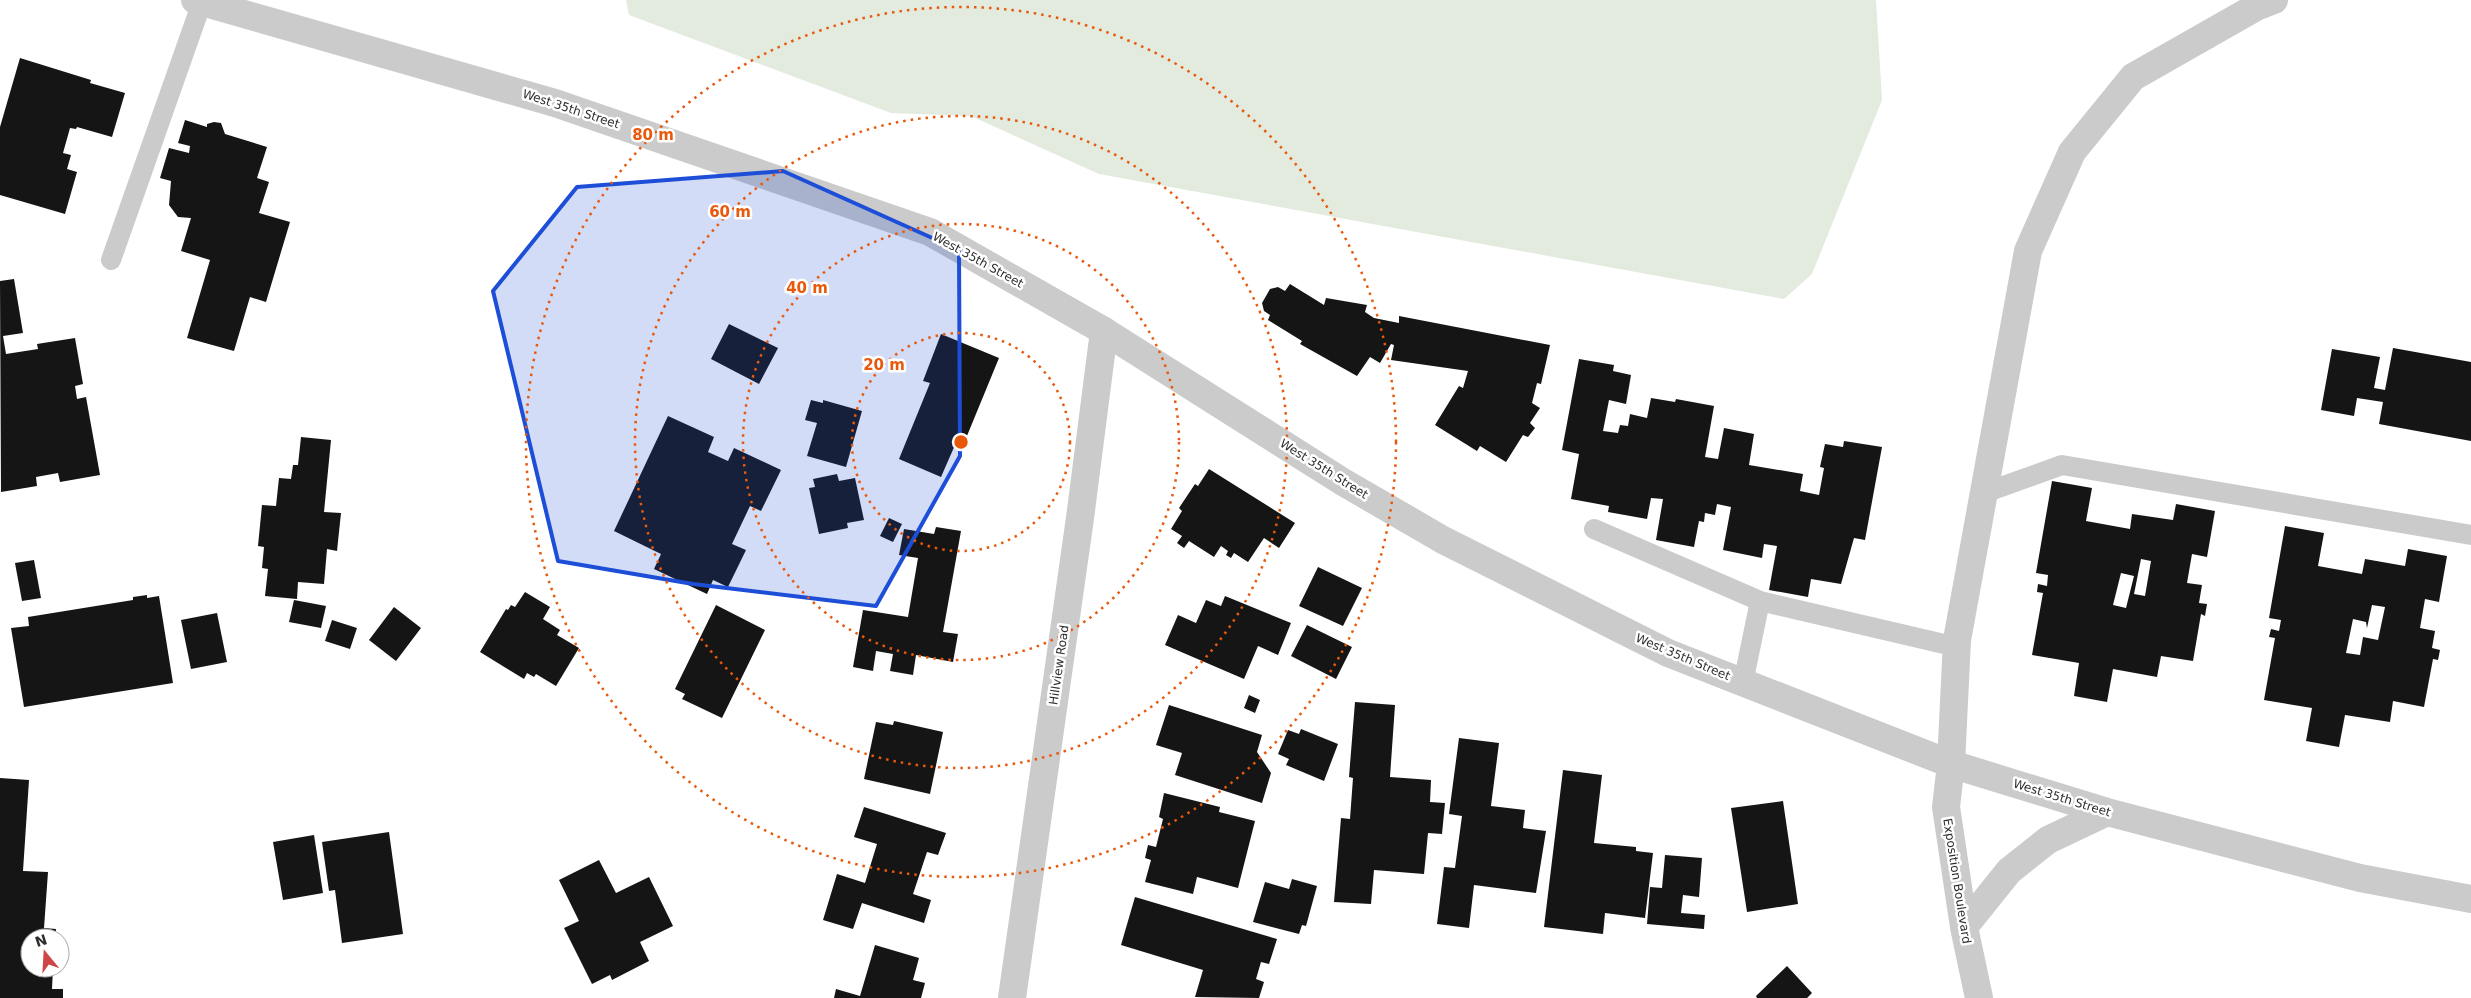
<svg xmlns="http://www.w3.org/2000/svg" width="2471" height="998" font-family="'DejaVu Sans',sans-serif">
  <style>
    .green { fill: #e3eade }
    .building { fill: #151515; fill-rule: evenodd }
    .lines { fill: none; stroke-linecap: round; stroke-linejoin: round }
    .service { stroke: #cbcbcb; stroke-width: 20 }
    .minor { stroke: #cbcbcb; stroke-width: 28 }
    .tertiary { stroke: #cbcbcb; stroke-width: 28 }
    .marked { fill: #1d4ed8; fill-opacity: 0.2; stroke: #1d4ed8; stroke-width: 4; stroke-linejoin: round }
    .ring { fill: none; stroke: #e8590c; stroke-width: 2.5; stroke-dasharray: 2.5 5 }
    .labels { text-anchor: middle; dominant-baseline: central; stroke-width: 5; stroke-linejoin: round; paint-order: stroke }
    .street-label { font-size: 12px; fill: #2e2e2e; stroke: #fff }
    .centre { fill: #e8590c; stroke: #fff; stroke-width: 2.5 }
    .ring-label { font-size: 15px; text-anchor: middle; font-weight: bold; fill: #e8590c; stroke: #fff; stroke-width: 5; stroke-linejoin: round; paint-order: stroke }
  </style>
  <rect width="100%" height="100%" fill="#fff"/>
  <path class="green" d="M626 0H1876L1882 100 1812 274 1784 299 1099 174 971 116 891 113 629 15Z"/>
  <path class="building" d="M20 58 91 80 90 83 125 93 112 137 77 127 76 129 70 128 63 153 71 155 67 169 77 172 65 214 0 195V127Z
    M185 120 207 127V124L214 122 221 123 225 134 267 147 257 178 269 182 259 213 290 222 266 302 250 297 234 351 187 338 210 260 181 251 191 218 178 217 169 205 171 181 160 178 169 148 189 153 190 146 178 143Z
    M14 279 23 333 3 336 6 354 38 349 37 344 75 338 83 384 75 386 77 399 86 397 100 475 60 482 58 473 36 477 37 486 1 492 0 281Z
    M1290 284 1324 305 1326 298 1367 305 1365 312 1374 318 1399 323V316L1550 345 1541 384 1537 383 1532 403 1540 408 1530 423 1535 428 1528 437 1523 435 1506 462 1480 446 1477 451 1435 425 1459 386 1463 388 1468 371 1391 360 1394 345 1391 344 1380 363 1370 357 1357 376 1300 344 1302 341 1268 320 1270 315 1264 311 1262 303 1270 289 1278 287 1285 291Z
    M729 324 778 348 759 384 711 359Z
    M941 334 999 358 962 448 955 445 941 477 899 459 930 383 923 381Z
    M2393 348 2471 362V441L2379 424 2383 402 2357 398 2354 416 2321 410 2332 349 2380 357 2374 388 2385 390Z
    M1579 359 1614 365 1613 371 1631 375 1626 404 1609 400 1603 431 1618 433 1620 425 1628 426 1630 414 1647 418 1651 398 1675 402 1676 399 1714 406 1705 457 1718 459 1724 428 1754 434 1749 465 1803 474 1800 491 1819 495 1824 468 1820 467 1825 444 1843 447 1844 441 1882 447 1865 540 1854 538 1841 584 1811 579 1808 597 1769 590 1777 546 1764 544 1762 558 1723 550 1731 507 1717 504 1715 515 1705 513 1704 522 1699 521 1694 547 1656 540 1663 499 1651 498 1647 519 1608 512 1609 506 1571 499 1579 454 1562 450Z
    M811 400 823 403V400L862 411 846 467 807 456 817 423 805 420Z
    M668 416 714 437 708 452 728 461 734 448 781 470 761 511 750 506 732 544 746 550 728 587 713 580 707 594 654 569 661 554 614 531Z
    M301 437 331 440 324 512 341 513 337 551 327 549 324 584 298 582 297 599 265 596 268 569 262 568 264 547 258 546 262 505 276 506 279 478 291 479 293 465H298Z
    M1209 469 1295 523 1279 548 1264 538 1248 562 1234 553 1231 558 1226 555 1228 551 1221 546 1214 557 1189 541 1184 548 1177 543 1182 536 1171 529 1182 511 1179 508 1195 484 1198 486Z
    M837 474 839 481 855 478 864 520 847 523 848 528 819 534 809 488 815 487 813 479Z
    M2052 481 2092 488 2086 521 2130 529 2132 514 2173 520 2176 504 2215 511 2207 557 2192 554 2187 583 2202 585 2199 603 2207 604 2205 616 2201 614 2193 661 2161 656 2157 677 2113 669 2107 702 2074 696 2079 663 2032 655 2043 593 2037 592 2038 584 2047 586 2048 575 2036 573ZM2141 559 2151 561 2145 596 2134 594ZM2121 573 2134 576 2126 608 2113 605Z
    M889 518 902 524 893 542 880 536Z
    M2285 526 2324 533 2318 566 2362 574 2365 559 2405 566 2408 549 2447 556 2439 602 2425 599 2420 628 2435 631 2432 648 2440 650 2438 660 2433 659 2424 707 2393 701 2390 722 2345 715 2339 747 2306 741 2312 708 2264 700 2275 638 2269 637 2271 629 2279 631 2281 620 2269 618ZM2372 605 2385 607 2378 640 2363 637 2360 655 2346 653 2353 619 2366 622 2367 628Z
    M936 527 961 531 943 632 958 634 953 662 916 655 913 675 890 671 893 654 876 651 873 671 853 667 863 610 908 617 918 558 899 555 904 529 934 534Z
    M34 560 41 598 22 601 15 563Z
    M1318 567 1362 588 1343 626 1299 606Z
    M525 592 550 607 543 619 560 630 557 635 579 648 556 686 536 674 534 677 527 673 524 679 480 652 506 609 508 610 511 605 515 607Z
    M147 595V598L159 596 173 683 24 707 11 628 29 626 28 617 133 600V597Z
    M1225 596 1291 623 1278 655 1258 646 1244 679 1165 645 1178 615 1196 623 1206 600 1221 606Z
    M294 600 326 606 321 628 289 622Z
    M716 605 765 630 722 718 682 699 685 694 675 689Z
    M394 607 421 628 396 661 369 640Z
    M217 613 227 662 191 669 181 620Z
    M332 620 357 628 350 649 325 641Z
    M1307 625 1352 647 1336 679 1291 656Z
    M1249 695 1260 700 1255 713 1244 708Z
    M1355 702 1395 705 1390 777 1431 780 1430 802 1445 803 1442 834 1428 833 1424 874 1374 870 1371 904 1334 902 1341 818 1350 819 1353 778 1349 777Z
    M1169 705 1262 735 1257 752 1271 773 1262 803 1175 775 1182 753 1156 745Z
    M894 721 943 732 930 794 864 779 876 722 893 725Z
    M1301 729 1338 744 1324 781 1286 765 1289 759 1278 754 1288 730 1299 734Z
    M1459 738 1499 743 1491 806 1525 810 1523 828 1546 831 1536 893 1474 885 1469 928 1437 924 1444 867 1455 868 1462 816 1449 814Z
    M1563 770 1602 775 1594 843 1636 847V851L1653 853 1645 918 1605 913 1603 934 1544 927Z
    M0 778 29 780 23 871 48 872 44 928 56 929 55 938H30V968H53L52 989H63V998H0Z
    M1164 793 1220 807 1219 812 1255 821 1238 888 1197 877 1193 894 1145 882 1151 860 1145 858 1148 845 1156 847 1163 819 1159 817Z
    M1783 801 1798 904 1747 912 1731 808Z
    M864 807 946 833 938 855 927 852 913 894 931 900 924 923 862 903 853 929 823 920 837 874 865 883 877 844 854 837Z
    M389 832 403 934 342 943 335 890 329 891 322 842Z
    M314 835 323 893 283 900 273 842Z
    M1665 855 1702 858 1699 897 1683 895 1681 913 1705 915 1704 929 1647 924 1650 887 1662 888Z
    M599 860 616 893 649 877 673 926 640 942 649 961 612 980 610 975 592 984 564 928 579 921 559 880Z
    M1292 879 1317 886 1306 926 1302 925 1299 934 1253 922 1265 882 1289 889Z
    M1135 897 1277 939 1269 964 1261 962 1256 979 1264 982 1259 998 1195 997 1203 970 1121 945Z
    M875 945 919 958 913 980 925 983 921 998H834L836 989 860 996Z
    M1787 966 1812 993 1807 998H1757L1756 996Z"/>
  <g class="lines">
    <path class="service" d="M111 260 202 2
      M1984 493 2062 465 2471 535
      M1594 529 1760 601 1743 683
      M1760 601 1957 647"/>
    <path class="minor" d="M1951 764 1957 640 2028 251 2072 152 2133 77 2256 7 2274 0
      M1012 998 1080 518 1104 331"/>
    <path class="tertiary" d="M195 0 555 103 930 232 1104 331 1343 482 1443 540 1668 653 1951 764 2107 812 2360 878 2471 899
      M1951 764 1946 807 1964 927 1979 998
      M1964 927 2009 871 2048 840 2107 812"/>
  </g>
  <path class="marked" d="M783 171 959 250 960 456 876 606 693 584 558 561 493 291 577 187Z"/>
  <g class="ring">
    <circle cx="961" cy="442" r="109"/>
    <circle cx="961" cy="442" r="218"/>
    <circle cx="961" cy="442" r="326"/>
    <circle cx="961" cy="442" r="435"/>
  </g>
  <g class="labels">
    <g class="street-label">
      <text transform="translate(571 109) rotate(18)">West 35th Street</text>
      <text transform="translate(978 260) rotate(29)">West 35th Street</text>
      <text transform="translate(1324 469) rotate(32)">West 35th Street</text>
      <text transform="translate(1683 657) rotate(23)">West 35th Street</text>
      <text transform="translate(1059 665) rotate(-82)">Hillview Road</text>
      <text transform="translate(2062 798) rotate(17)">West 35th Street</text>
      <text transform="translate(1957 881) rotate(81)">Exposition Boulevard</text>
    </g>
  </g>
  <circle cx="961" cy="442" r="8" class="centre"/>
  <g class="ring-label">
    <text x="653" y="140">80 m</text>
    <text x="730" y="217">60 m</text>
    <text x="807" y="293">40 m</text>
    <text x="884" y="370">20 m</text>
  </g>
  <g transform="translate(45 953) rotate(342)"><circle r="24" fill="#ffffff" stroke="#ababab"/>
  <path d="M0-4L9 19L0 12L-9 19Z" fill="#cf4648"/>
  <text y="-8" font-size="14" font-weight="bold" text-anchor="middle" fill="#2e2e2e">N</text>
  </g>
</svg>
